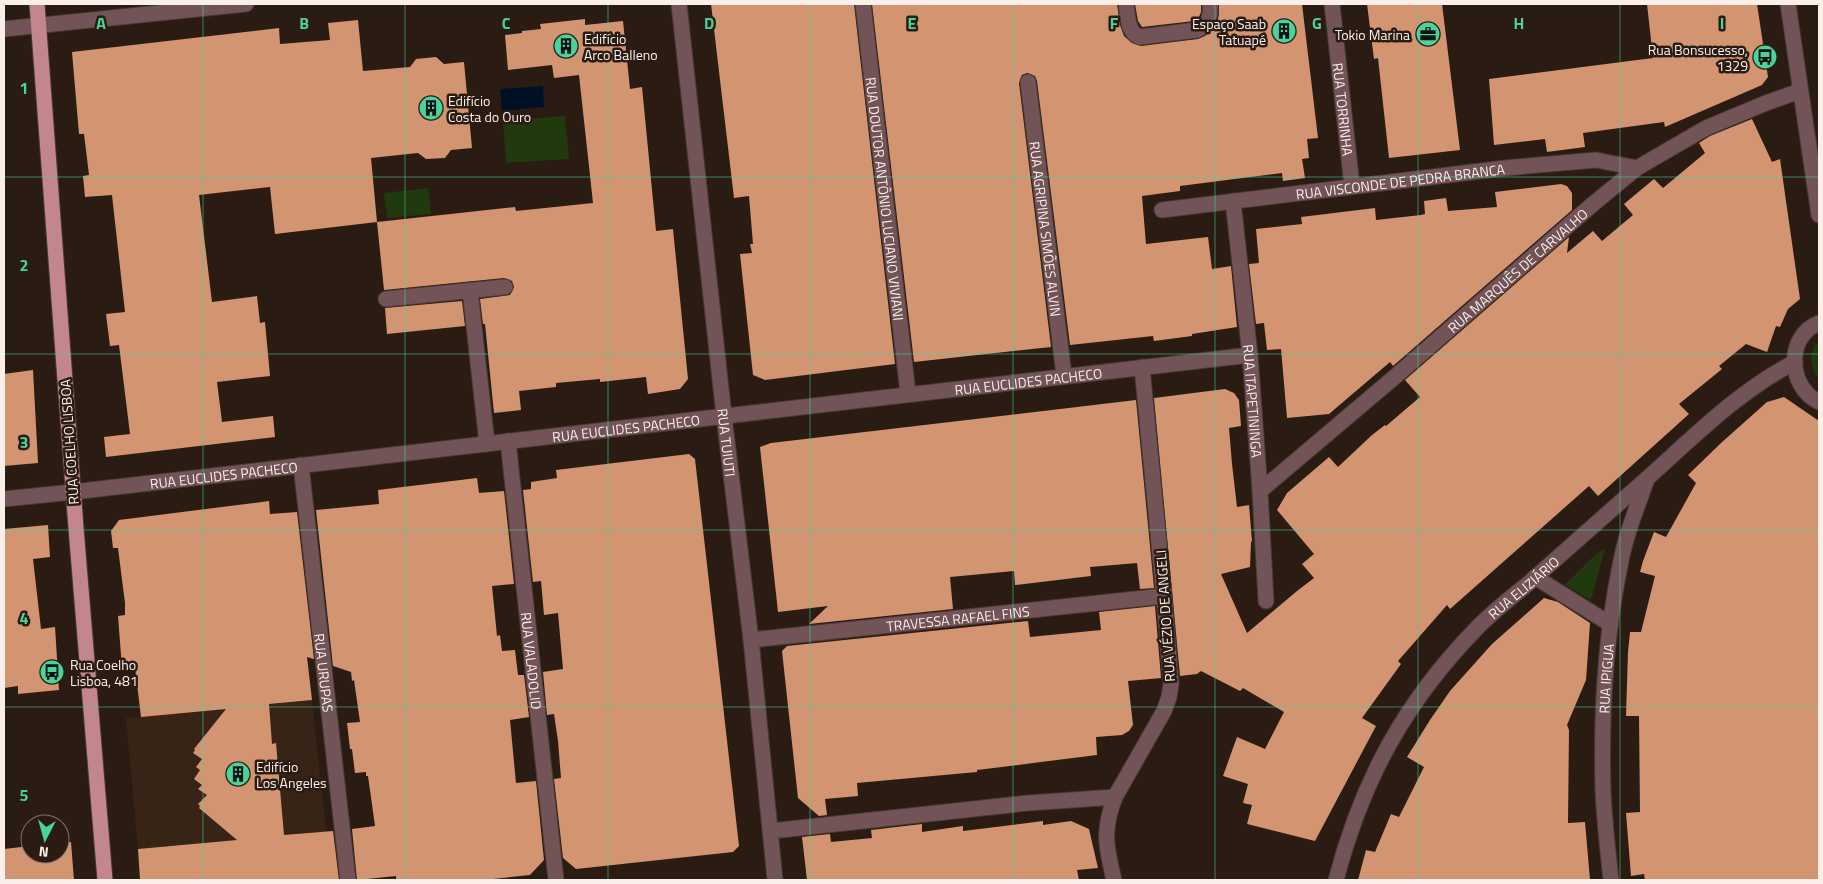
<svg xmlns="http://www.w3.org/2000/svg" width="1823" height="884" font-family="'Titillium Web',sans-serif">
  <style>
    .built { fill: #382417 }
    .green { fill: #21390e }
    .water { fill: #001127 }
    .building { fill: #d39471 }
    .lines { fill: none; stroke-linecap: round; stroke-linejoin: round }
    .minor-casing { stroke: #483a31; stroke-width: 17 }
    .major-casing { stroke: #483a31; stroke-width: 17 }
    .minor { stroke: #725357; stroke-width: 15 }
    .major { stroke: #c4868d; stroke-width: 15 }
    .grid { fill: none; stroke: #48d49d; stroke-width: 1; stroke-opacity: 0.55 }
    .labels { text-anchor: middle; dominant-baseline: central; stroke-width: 5; stroke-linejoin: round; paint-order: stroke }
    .poi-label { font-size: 14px; fill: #faefe9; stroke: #2b1c13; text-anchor: start }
    .street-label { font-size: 14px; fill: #faefe9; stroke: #2b1c13 }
    .grid-label { font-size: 16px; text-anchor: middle; font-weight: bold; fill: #48d49d; stroke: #2b1c13; stroke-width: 5; stroke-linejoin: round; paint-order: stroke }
  </style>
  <rect width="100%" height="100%" fill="#2b1c13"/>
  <path class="built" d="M312 700 326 832 138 849 126 718Z"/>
  <path class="green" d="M565 116 569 159 506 163 503 121Z
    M428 188 431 214 387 218 384 193Z
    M1819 341V379C1809 367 1808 352 1819 341Z
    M1605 549 1591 600 1565 585 1597 553Z"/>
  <path class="water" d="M543 86 544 107 502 111 500 89Z"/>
  <path class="building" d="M711 4H854L895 364 765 380 753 375 740 254 752 253 750 244H753L749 196 734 198Z
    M872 4H1117L1120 25 1124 36 1132 43 1141 46 1198 39 1205 36 1217 24 1219 14V4H1302L1318 138 1307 139 1309 158 1302 159 1305 178 1283 181 1282 173 1180 186V191L1142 196 1146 244 1208 237 1212 269 1231 266 1237 327 1192 334V336L1154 341 1153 336 1070 345 1037 81 1035 76 1027 73 1022 75 1019 83 1051 347 914 362Z
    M1135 4H1201V12L1199 17 1194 21 1142 27 1138 21Z
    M1367 4H1442L1460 150 1389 158 1378 58 1374 59Z
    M1647 4H1757L1768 77 1762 85 1665 127 1664 122 1583 133 1585 147 1547 152 1545 139 1494 145 1489 79 1653 58Z
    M585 19V25L623 21 630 89 642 87 656 231 673 229 688 379 680 389 648 394 646 377 600 382V379L556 383V387L519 391 521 410 494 413 485 324H483L480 299 510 295 514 287 512 281 504 278 384 290 377 222 275 234 270 187 225 192 199 195 212 302 257 296 260 323 265 322 270 376 217 382 222 422 273 416 275 437 106 457 104 437 130 434 119 345 110 346 106 314 125 312 112 195 85 197 83 176 89 175 84 134H79L72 52 279 28 280 44 330 40 328 23 358 20 363 71 410 67 416 59 436 57 444 64 464 62 472 148 451 150 445 158 426 159 418 153 371 158 377 222 515 207 516 211 593 203 579 75 554 78 552 65 508 70 505 35 522 33V31L541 29 540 24Z
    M1752 119 1772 162 1780 159 1800 299 1788 309 1780 327 1776 326 1767 352 1746 344 1719 366 1722 369 1679 404 1689 414 1598 496 1589 486 1450 609 1447 605 1398 661 1401 664 1362 718 1376 726 1315 841 1247 824 1252 805 1243 803 1248 784 1223 776 1237 737 1265 749 1284 712 1243 688 1240 691 1201 671 1197 674 1180 676 1154 398 1225 389 1234 393 1239 400 1241 426 1229 428 1232 464 1237 507 1249 505 1252 541 1251 542 1250 567 1221 574 1247 633 1297 591 1314 578 1302 564 1314 554 1277 510 1287 493 1329 457 1338 467 1372 435 1385 425 1386 426 1420 397 1405 380 1569 237 1567 253 1593 231 1602 241 1633 215 1624 204 1654 179 1663 188 1705 153 1699 143 1710 136Z
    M1561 184 1567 186 1572 193V210L1393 366 1390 362 1329 414 1287 418 1281 349 1267 350 1264 323 1256 324 1249 264 1259 263 1256 229 1302 224 1301 217 1375 208 1376 220 1421 215 1425 214 1424 201 1446 198 1448 211 1497 207 1495 192Z
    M462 301 465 326 387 334 385 308Z
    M33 370 38 463 4 466V374Z
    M1784 397 1819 421V880H1645L1644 874 1631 876 1626 813 1640 812 1639 716H1626L1628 652 1630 632H1641L1655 576 1640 572 1643 561 1654 532 1666 537 1696 483 1688 475 1721 443 1767 402Z
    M1136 400 1154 588 1140 589 1137 563 1090 567 1091 576 1015 585 1014 571 950 577 953 609 809 624 828 606 778 612 760 447 771 443Z
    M689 454 695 459 739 846 733 852 576 869 563 858 554 779 561 778 558 741 554 714 547 715 543 672 563 669 558 613 544 615 541 581 533 582 523 490 531 489V482L557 478 556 470Z
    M477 478 479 493 504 491 514 584 492 586 497 636 500 635 502 651 515 650 518 675H524L529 717 510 720 516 783 536 781 544 860 530 875 483 880H396V876L357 880 352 829 375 826 368 776H366V772L355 773 352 749H350L347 723 360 722 354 680 352 681 351 672 333 666 316 510 379 504 378 490Z
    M269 501 270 514 297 512 314 659 307 657 312 700 269 704 272 744 276 743 284 835 333 831 339 880H140L138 849 237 840 199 808 200 806 198 804 207 795 198 789 202 785 194 779 200 770 196 767 202 759 193 753 195 750 194 749 226 709 141 717 135 667 122 668 118 616 125 615V603L118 548H113L111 531 119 520Z
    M48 525 50 557 33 559 41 629 55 627 59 690 18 694V686L4 688V529Z
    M1544 598 1558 602 1590 623 1586 680 1567 725 1569 730 1568 823 1585 822 1590 880H1358L1366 850 1375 852 1391 814 1399 817 1424 767 1407 757 1430 720 1450 691 1492 644Z
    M1155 606 1161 678 1128 681 1133 725 1129 731 1122 735 1096 737 1097 755 977 770V772L857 783 858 796 825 799 827 815 819 816 798 798 782 651 787 646 1028 621 1030 637 1101 630 1099 612Z
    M1043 821V825L1071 821 1089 829 1098 868 1077 870 1079 880H807L802 837 830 834 831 842 872 838 871 830 922 824V832L963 826V831Z
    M71 842 74 880H4V849L30 846V854H60V843Z"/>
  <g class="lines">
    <defs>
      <g id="minor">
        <path id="s1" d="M679 4 724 416 751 640 775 880"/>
        <path id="s2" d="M863 4 908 393"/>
        <path d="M1126 4C1128 15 1127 33 1140 37L1197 30C1209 25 1211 16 1210 4"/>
        <path id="s3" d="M1332 4 1352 186"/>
        <path d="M1788 4 1819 215"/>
        <path d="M4 29 246 4"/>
        <path id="s4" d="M1028 82 1064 375"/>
        <path id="s5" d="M1233 201 1250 355 1260 491 1266 601"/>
        <path id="s6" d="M1162 210 1505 168 1596 160 1637 168"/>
        <path d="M470 290 487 444"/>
        <path d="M386 299 505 287"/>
        <path d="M1819 323C1785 336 1788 388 1819 402"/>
        <path id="s7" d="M508 441 556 880"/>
        <path id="s8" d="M301 465 348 880"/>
        <path id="s9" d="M1260 491 1397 375 1593 204 1637 168 1706 128 1766 103 1800 91"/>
        <path id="s10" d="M4 499 73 492 1250 355"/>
        <path d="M1535 577 1610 624"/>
        <path id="s11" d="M751 640 1164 596"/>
        <path d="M771 831 1028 803 1115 797"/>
        <path d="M1114 880C1106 846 1102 831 1115 797L1164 711 1169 697 1171 684 1164 596 1142 367"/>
        <path id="s12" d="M1336 880C1362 781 1404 703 1476 629 1492 612 1512 597 1530 582 1565 551 1600 520 1635 489 1686 445 1733 394 1795 362"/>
        <path id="s13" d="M1611 880C1608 850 1604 820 1603 789 1601 715 1605 639 1620 566 1625 537 1636 510 1646 482"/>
      </g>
      <path id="major" d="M37 4 76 528 105 880"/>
    </defs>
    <use href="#minor" class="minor-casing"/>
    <use href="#major" class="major-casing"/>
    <use href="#minor" class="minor"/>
    <use href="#major" class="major"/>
  </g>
  <path class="grid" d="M203 4V880M405 4V880M608 4V880M810 4V880M1013 4V880M1215 4V880M1418 4V880M1620 4V880M4 177H1819M4 354H1819M4 530H1819M4 707H1819"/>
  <defs>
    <symbol id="building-disc" viewBox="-11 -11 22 22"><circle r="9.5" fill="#48d49d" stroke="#2b1c13"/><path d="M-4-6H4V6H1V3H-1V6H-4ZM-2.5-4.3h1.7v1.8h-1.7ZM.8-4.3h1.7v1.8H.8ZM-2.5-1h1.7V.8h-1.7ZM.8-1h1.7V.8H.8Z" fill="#111"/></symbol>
    <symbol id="office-disc" viewBox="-11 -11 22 22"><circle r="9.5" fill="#48d49d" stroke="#2b1c13"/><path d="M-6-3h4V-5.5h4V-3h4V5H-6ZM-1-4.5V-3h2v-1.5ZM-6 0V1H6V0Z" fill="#111"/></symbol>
    <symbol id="bus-disc" viewBox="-11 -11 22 22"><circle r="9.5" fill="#48d49d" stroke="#2b1c13"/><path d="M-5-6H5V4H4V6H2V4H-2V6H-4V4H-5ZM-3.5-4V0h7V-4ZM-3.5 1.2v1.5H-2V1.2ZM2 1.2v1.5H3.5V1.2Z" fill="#111"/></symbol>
  </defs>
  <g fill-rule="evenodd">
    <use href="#building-disc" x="1270" y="17" width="28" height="28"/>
    <use href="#office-disc" x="1414" y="20" width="28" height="28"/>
    <use href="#building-disc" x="552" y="32" width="28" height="28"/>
    <use href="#bus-disc" x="1751" y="43" width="28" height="28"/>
    <use href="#building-disc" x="417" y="94" width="28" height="28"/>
    <use href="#bus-disc" x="38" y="658" width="28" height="28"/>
    <use href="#building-disc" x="224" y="760" width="28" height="28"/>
  </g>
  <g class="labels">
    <g class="poi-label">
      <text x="1266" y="23" text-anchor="end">Espaço Saab<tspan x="1266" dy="16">Tatuapé</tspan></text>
      <text x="1410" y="34" text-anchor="end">Tokio Marina</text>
      <text x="584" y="38">Edifício<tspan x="584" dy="16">Arco Balleno</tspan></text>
      <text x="1748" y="49" text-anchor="end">Rua Bonsucesso,<tspan x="1748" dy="16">1329</tspan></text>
      <text x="448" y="100">Edifício<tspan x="448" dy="16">Costa do Ouro</tspan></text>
      <text x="70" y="664">Rua Coelho<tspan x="70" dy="16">Lisboa, 481</tspan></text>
      <text x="256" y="766">Edifício<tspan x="256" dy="16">Los Angeles</tspan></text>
    </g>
    <g class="street-label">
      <text stroke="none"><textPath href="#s3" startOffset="106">RUA TORRINHA</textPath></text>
      <text stroke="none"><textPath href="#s6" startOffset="240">RUA VISCONDE DE PEDRA BRANCA</textPath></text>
      <text stroke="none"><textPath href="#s2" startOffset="196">RUA DOUTOR ANTÔNIO LUCIANO VIVIANI</textPath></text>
      <text stroke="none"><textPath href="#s4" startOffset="148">RUA AGRIPINA SIMÕES ALVIN</textPath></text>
      <text stroke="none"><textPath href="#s9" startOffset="339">RUA MARQUÊS DE CARVALHO</textPath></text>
      <text stroke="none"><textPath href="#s10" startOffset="1031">RUA EUCLIDES PACHECO</textPath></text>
      <text stroke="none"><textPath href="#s5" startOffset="201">RUA ITAPETININGA</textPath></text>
      <text stroke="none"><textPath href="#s10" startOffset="626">RUA EUCLIDES PACHECO</textPath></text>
      <text transform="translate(69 442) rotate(-94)">RUA COELHO LISBOA</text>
      <text stroke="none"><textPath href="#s1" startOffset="441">RUA TUIUTI</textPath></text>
      <text stroke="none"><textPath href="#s10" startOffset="221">RUA EUCLIDES PACHECO</textPath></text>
      <text stroke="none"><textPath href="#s12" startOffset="354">RUA ELIZIÁRIO</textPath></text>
      <text transform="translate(1165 616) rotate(-94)">RUA VÉZIO DE ANGELI</text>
      <text stroke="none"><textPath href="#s11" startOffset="208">TRAVESSA RAFAEL FINS</textPath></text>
      <text stroke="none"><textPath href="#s7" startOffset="221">RUA VALADOLID</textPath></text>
      <text stroke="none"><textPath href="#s8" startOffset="209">RUA URUPAS</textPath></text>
      <text stroke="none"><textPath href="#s13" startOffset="202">RUA IPIGUA</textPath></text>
    </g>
  </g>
  <g class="grid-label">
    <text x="101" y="29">A</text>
    <text x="304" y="29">B</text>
    <text x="506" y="29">C</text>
    <text x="709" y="29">D</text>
    <text x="912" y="29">E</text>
    <text x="1114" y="29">F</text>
    <text x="1317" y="29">G</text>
    <text x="1519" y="29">H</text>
    <text x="1722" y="29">I</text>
    <text x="24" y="94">1</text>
    <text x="24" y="271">2</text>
    <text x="24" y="448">3</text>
    <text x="24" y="624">4</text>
    <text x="24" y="801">5</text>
  </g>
  <rect width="1823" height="884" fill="none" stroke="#faefe9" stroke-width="10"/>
  <g transform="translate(45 839) rotate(186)"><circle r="24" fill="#2b1c13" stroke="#7e7069"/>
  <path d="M0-4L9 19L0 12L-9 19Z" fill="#48d49d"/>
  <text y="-8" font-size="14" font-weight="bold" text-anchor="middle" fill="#faefe9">N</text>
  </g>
</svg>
